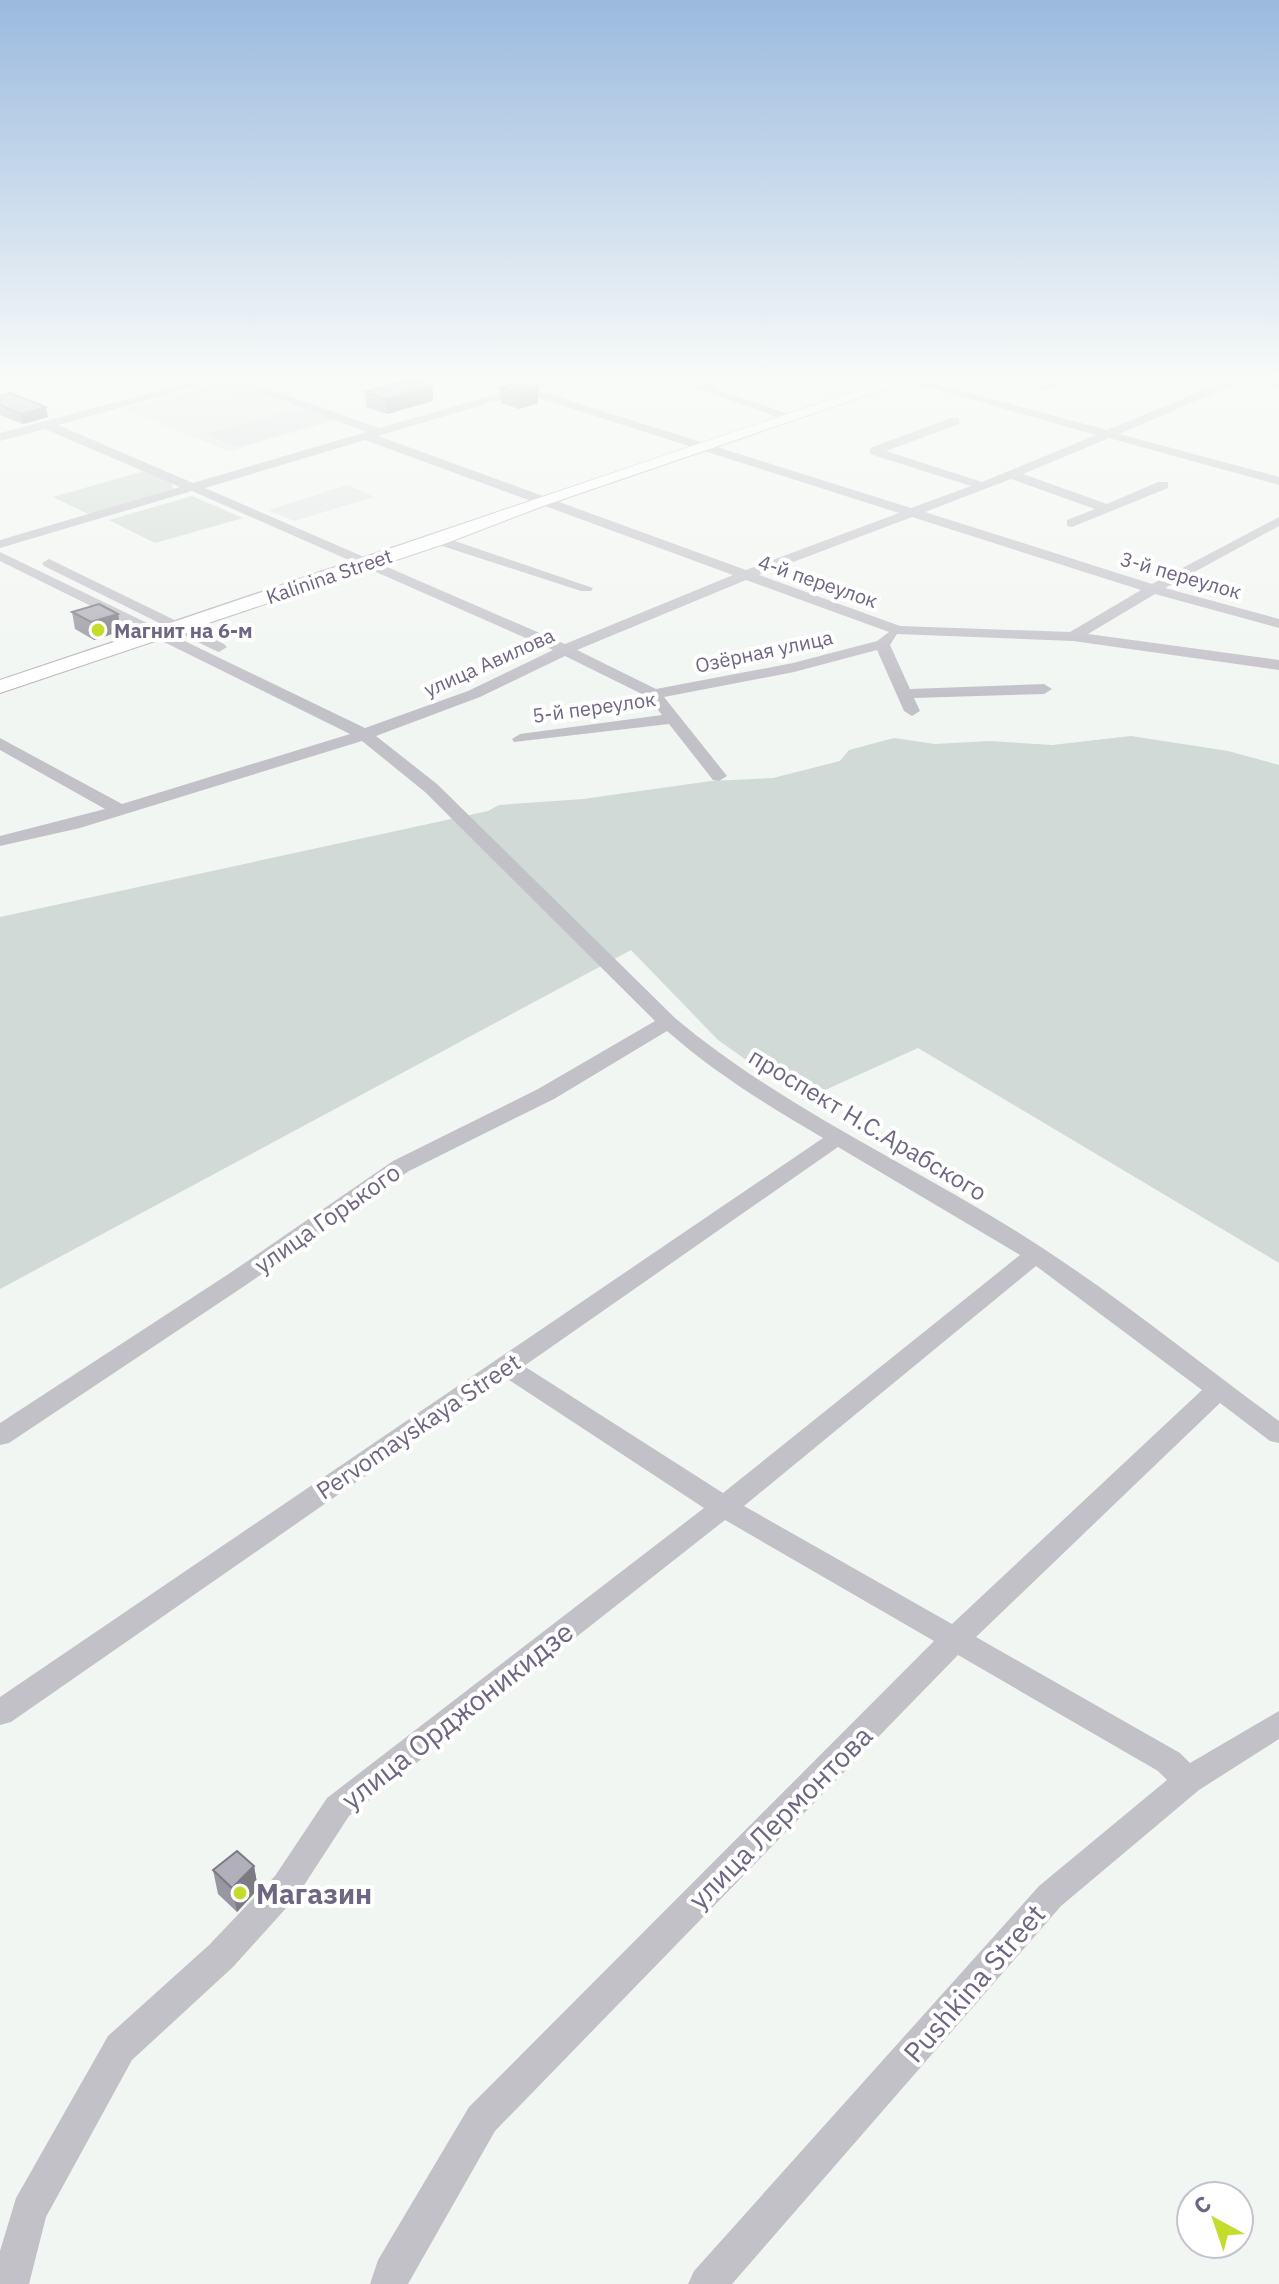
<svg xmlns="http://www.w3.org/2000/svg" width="1279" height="2284" font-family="'IBM Plex Sans',sans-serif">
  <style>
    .built { fill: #e4e6e6 }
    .green { fill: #d1dad6 }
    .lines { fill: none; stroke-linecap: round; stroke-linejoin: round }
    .major-casing { stroke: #b7b4bc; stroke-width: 2 }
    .minor { fill: #c3c1c8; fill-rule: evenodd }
    .major { fill: #fff; fill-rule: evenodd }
    .wall { fill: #9896a0 }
    .shaded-wall { fill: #7c7a82 }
    .building { fill: #b1afba; stroke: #7c7a82; stroke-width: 2 }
    .poi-dot { fill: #c5dc2c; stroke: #fff; stroke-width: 3 }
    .labels { text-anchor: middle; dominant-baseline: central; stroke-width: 8; stroke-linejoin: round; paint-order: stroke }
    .far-street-label { font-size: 20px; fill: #6f6682; stroke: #fff }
    .far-poi-label { font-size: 20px; font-weight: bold; fill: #6f6682; stroke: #fff; text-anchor: start }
    .street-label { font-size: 24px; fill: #6f6682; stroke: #fff }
    .near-street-label { font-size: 28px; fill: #6f6682; stroke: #fff }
    .near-poi-label { font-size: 28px; font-weight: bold; fill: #6f6682; stroke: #fff; text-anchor: start }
  </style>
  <rect width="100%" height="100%" fill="#f2f6f2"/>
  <path class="built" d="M230 381 337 420 229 451 122 409Z
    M348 485 374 497 294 521 268 510Z"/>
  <path class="green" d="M229 381 267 395 245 402 219 392 182 402 170 397Z
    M301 408 334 419 238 447 206 434Z
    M144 471 172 483 173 489 90 515 53 497Z
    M192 496 243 518 155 543 109 520Z
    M1131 736 1228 751 1279 765V1263L918 1048 803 1100 718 1040 631 950 0 1289V917L488 811 499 805 583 799 711 781 773 778 840 761 849 750 894 738 935 744 989 741 1052 745Z"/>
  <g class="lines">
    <defs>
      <path id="major" d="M892 379H914L546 505 444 544 0 693V680C298 581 594 478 892 379Z"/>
    </defs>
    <use href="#major" class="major-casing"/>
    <path class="minor" d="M203 379H223L58 425 193 483 367 432 225 379H242L379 428 511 390 483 379C497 379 512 386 524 386 537 385 550 379 565 379L535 390 911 508 971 486 870 454V448L951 418H959V424L886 451 982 482 1096 435 899 379H918L1107 430 1231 379H1247L1119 434 1279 477V485L1109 438 1023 474 1107 504 1158 482H1168V488L1072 527 1067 526V520L1095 509 1011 479 925 512 1152 584 1279 517V526L1165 588 1279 619V628L1155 594 1088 634 1279 660V670L1073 641 897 634 890 645 910 689 1044 684 1052 689 1044 694 914 698 920 711 912 716 904 711 877 650 794 672 664 697 727 776 719 781 713 780 669 724 514 742 512 739 520 734 662 715 648 697 565 656 480 697 376 736 437 784 675 1018C787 1112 923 1169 1044 1249 1125 1302 1201 1364 1279 1421V1443L1270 1441 1220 1403 976 1637 1180 1753 1190 1763 1279 1711V1739L1199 1790 1061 1906 732 2284H688L694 2271 1039 1886 1167 1780 1158 1771 958 1655 495 2131 408 2284H370L378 2260 469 2107 934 1641 725 1520 349 1816 297 1896 233 1967 132 2060 46 2217 29 2284H0V2251L16 2198 108 2036 209 1945 275 1876 327 1798 704 1508 506 1378 11 1722 0 1725V1697L823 1138C768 1106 715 1073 667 1031L554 1099 409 1171 246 1285 9 1443 0 1445V1423L230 1273 393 1161 538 1089 655 1021 425 792 362 741 80 828 0 846V836L105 809 0 750V738L122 804 350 734 0 561V552L365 728 468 691 553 650 192 491 0 548V540L180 487 45 429 0 441V433ZM523 393 899 513 746 570 378 436ZM365 440 733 575 565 644 205 488ZM912 517 1141 590 1070 632 900 626 759 575ZM746 580 889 632 877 641 793 663 656 689 577 650ZM838 1147 1020 1255 723 1493 524 1366ZM1036 1266 1202 1390 952 1624 744 1506Z
      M715 379H734L711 387 799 418 789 421 693 387Z
      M1058 379H1076L1046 390 1040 387Z
      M1251 379 1279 381V387L1253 381Z
      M433 537H443L593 588 591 591H581L433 543Z
      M49 559 224 644 227 647 219 652 214 650 44 566 42 563Z"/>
    <use href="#major" class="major"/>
  </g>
  <path class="wall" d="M520 383 538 403 519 409 501 403 500 388Z
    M432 386 433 401 387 414 366 407 365 392Z
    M0 396 48 417 23 424 0 415Z
    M72 612 118 614 121 631 94 640 75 629Z
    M254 1866 258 1889 237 1912 218 1894 213 1870Z"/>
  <path class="shaded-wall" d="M432 386 433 401 387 414 386 399Z
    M538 388V403L519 409V394Z
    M46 407 48 417 23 424 21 414Z
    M118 614 121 631 94 640 91 622Z
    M254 1866 258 1889 237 1912 232 1888Z"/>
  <path class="building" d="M413 379 432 386 386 399 365 392Z
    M520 383 538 388 519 394 500 388Z
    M10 393 46 407 21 414 0 405V396Z
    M99 604 118 614 91 622 72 612Z
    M237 1851 254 1866 232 1888 213 1870Z"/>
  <linearGradient id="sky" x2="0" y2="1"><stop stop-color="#9abade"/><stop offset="0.54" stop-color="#f9fbf9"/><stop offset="1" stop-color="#f9fbf9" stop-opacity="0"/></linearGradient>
  <rect width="1279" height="699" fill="url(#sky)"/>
  <g class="poi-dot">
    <circle cx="98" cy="630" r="8"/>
    <circle cx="240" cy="1893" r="8"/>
  </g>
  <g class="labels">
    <g class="far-street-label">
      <text transform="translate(1181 575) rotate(16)">3-й переулок</text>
      <text transform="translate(329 576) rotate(-19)">Kalinina Street</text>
      <text transform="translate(818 581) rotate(19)">4-й переулок</text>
      <text transform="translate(764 651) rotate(-12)">Озёрная улица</text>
      <text transform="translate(489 662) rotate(-24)">улица Авилова</text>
      <text transform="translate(594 707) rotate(-8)">5-й переулок</text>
    </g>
    <g class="far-poi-label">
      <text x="114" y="630">Магнит на 6-м</text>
    </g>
    <g class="street-label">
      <text transform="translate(868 1124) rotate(31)">проспект Н.С.Арабского</text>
      <text transform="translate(327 1218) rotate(-35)">улица Горького</text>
      <text transform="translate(418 1426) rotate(-34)">Pervomayskaya Street</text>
    </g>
    <g class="near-street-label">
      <text transform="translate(457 1715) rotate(-38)">улица Орджоникидзе</text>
      <text transform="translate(780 1817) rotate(-45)">улица Лермонтова</text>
      <text transform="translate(974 1983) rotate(-49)">Pushkina Street</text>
    </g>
    <g class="near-poi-label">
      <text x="256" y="1893">Магазин</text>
    </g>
  </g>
  <g transform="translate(1215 2220) rotate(320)"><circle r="38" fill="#ffffff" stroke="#c5c2cd" stroke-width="2"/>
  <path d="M0-6L14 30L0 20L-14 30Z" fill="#c5dc2c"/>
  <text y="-12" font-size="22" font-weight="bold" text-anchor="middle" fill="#6f6682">С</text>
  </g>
</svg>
